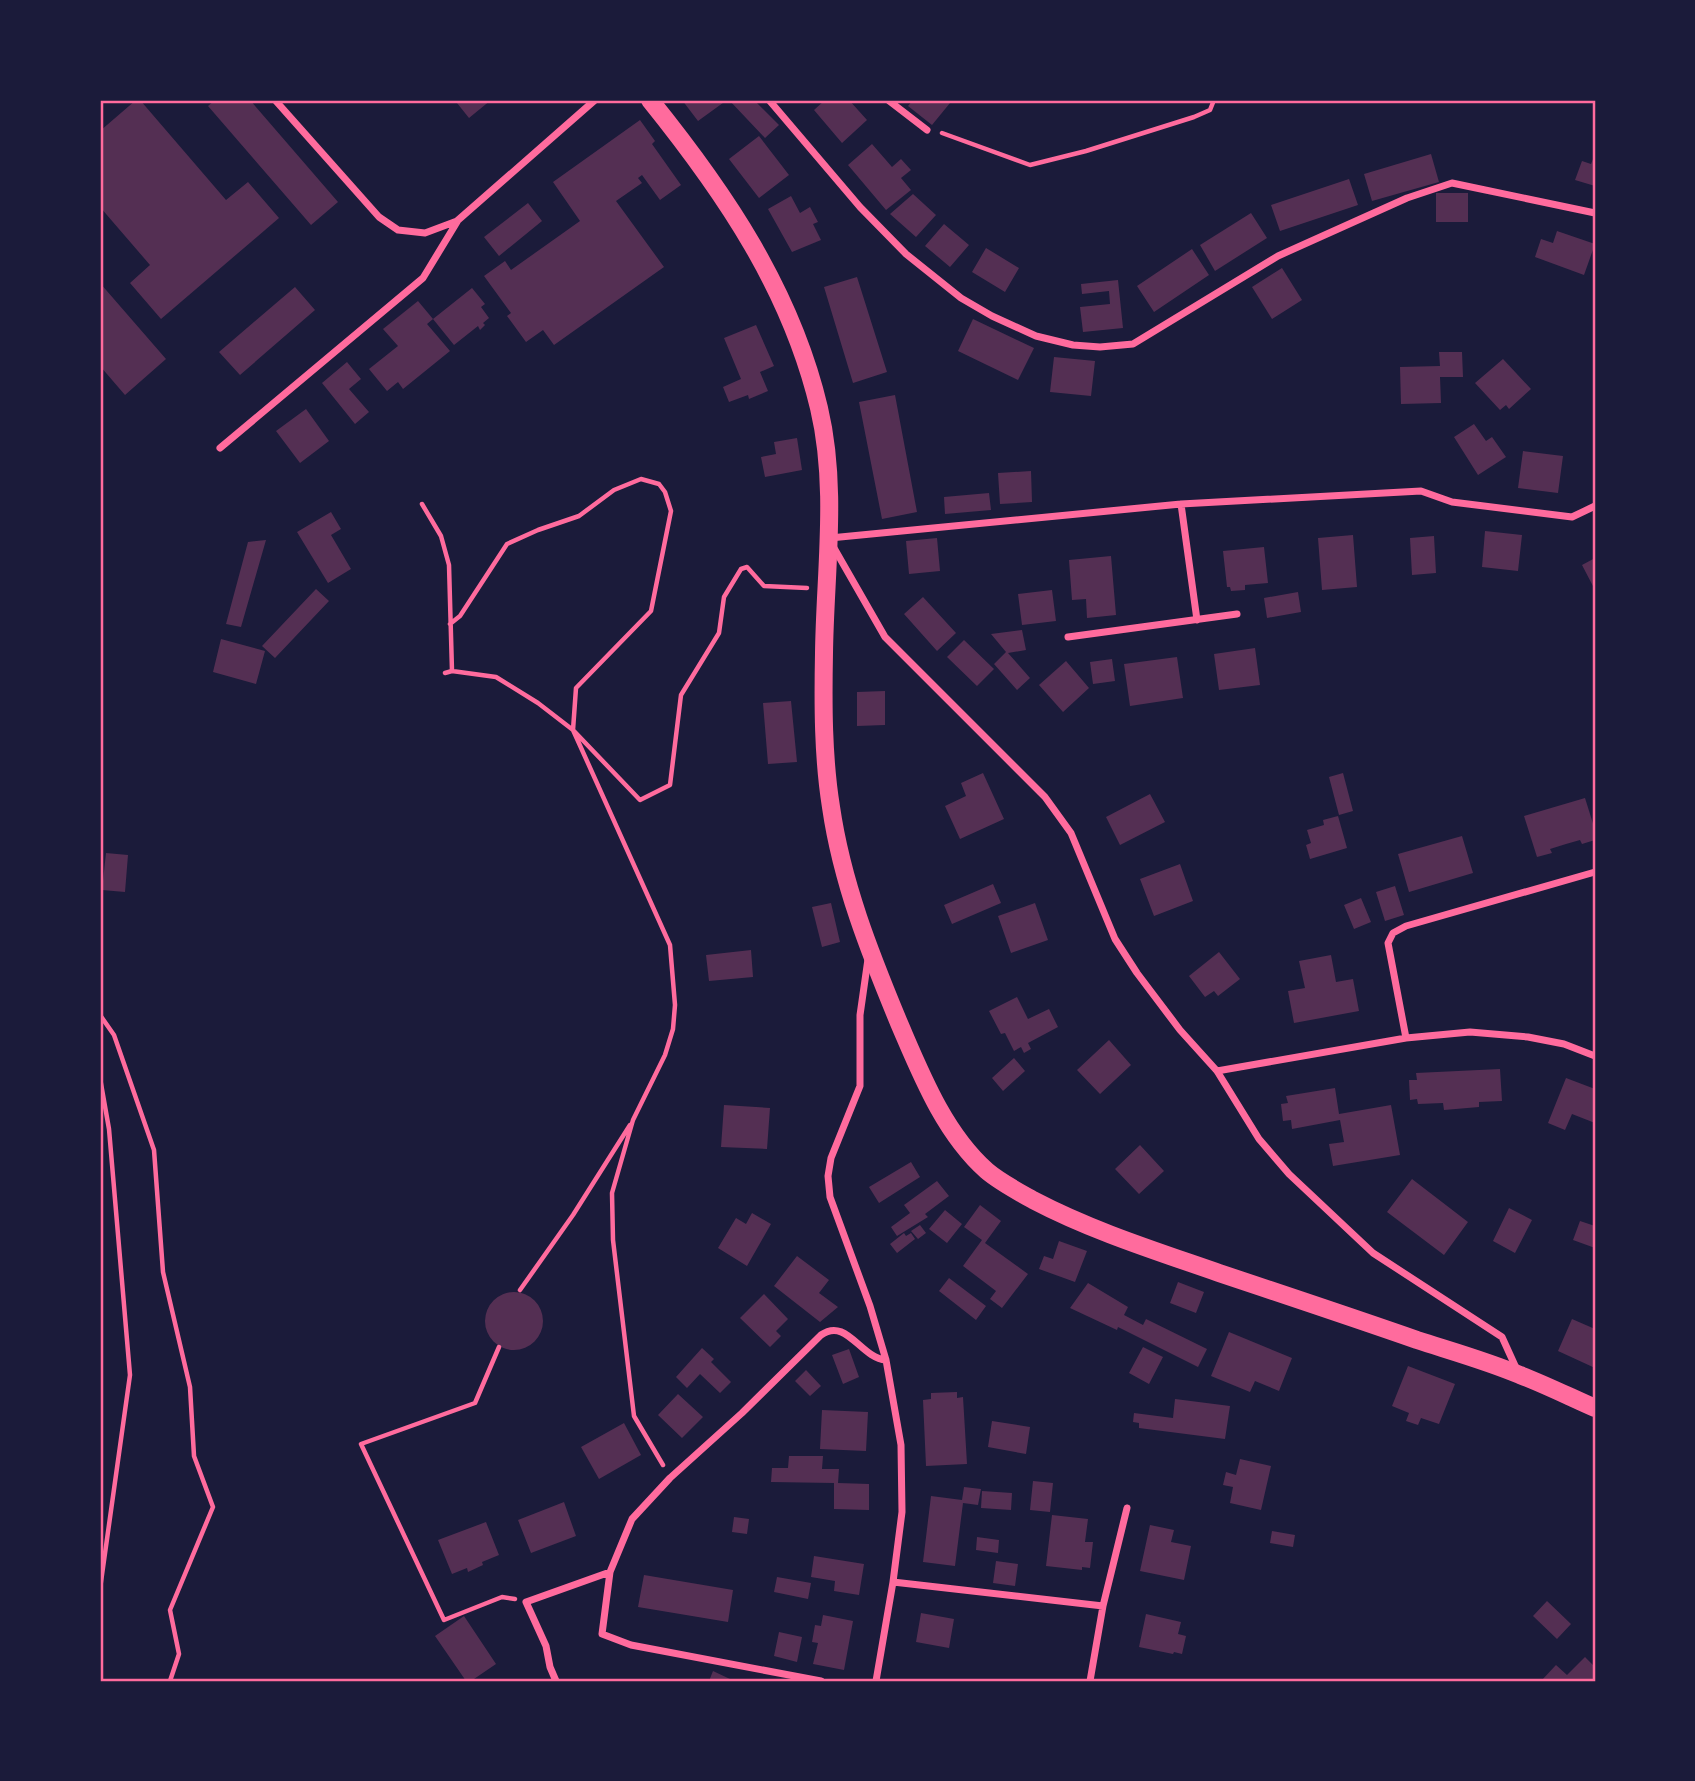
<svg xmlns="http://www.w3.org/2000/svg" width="1695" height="1781" font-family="'Source Sans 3',sans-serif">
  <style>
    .building { fill: #542f53 }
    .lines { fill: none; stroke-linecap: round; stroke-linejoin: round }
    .path { stroke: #ff6b9d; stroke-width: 4.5 }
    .minor { stroke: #ff6b9d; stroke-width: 7 }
    .primary { stroke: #ff6b9d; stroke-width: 18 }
    .neatline { fill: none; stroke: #ff6b9d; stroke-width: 2.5 }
  </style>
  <rect width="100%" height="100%" fill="#1b1b3a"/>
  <path class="building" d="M136 100H140L226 200 248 182 279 218 161 319 130 283 150 265 100 207V131Z
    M215 100H250L338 202 311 225 208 106Z
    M461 100H491L469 118 457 103Z
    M682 100H727L698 121Z
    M729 100H754L779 125 765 138Z
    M825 100H849L867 120 842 143 814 110Z
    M913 100H946L950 103 932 125 908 106Z
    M640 120 655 141 652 144 681 185 660 200 642 175 638 178 642 183 616 201 664 267 554 345 543 330 526 342 507 316 511 313 484 276 505 261 511 270 580 221 553 182Z
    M759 136 789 175 759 198 729 159Z
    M872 144 892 167 901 159 911 170 901 178 911 190 886 210 848 165Z
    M1431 154 1439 182 1372 201 1364 174Z
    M1595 154V186L1575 180 1582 161 1591 164Z
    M1349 179 1358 205 1280 231 1271 205Z
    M1436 193H1468V222H1436Z
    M913 194 936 215 916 237 890 214Z
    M791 196 800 213 810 207 818 222 813 224 821 240 792 252 768 209Z
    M528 203 542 221 499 256 484 237Z
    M1251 213 1267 238 1215 271 1200 245Z
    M944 224 969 245 950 267 925 246Z
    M1557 231 1595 244 1584 275 1535 257 1541 239 1553 243Z
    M986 248 1019 268 1005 292 972 272Z
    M1192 249 1209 275 1154 312 1137 286Z
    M1282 268 1302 300 1272 319 1252 287Z
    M857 277 887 372 853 383 824 287Z
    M1118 280 1123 328 1083 332 1080 307 1110 304 1109 291 1082 294 1081 284Z
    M100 283 166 359 125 395 100 366Z
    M295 287 315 310 240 375 219 352Z
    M472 288 485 304 481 307 489 318 483 323 485 325 480 330 478 326 454 345 433 319Z
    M418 301 433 319 427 324 450 351 403 389 398 382 387 391 369 369 398 346 383 329Z
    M973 319 1034 348 1018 380 958 351Z
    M756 325 774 366 760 372 768 391 749 399 748 395 729 402 723 387 741 379 724 338Z
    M1439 352H1462L1463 377H1440L1441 403 1401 404 1400 367 1440 366Z
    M1054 357 1095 361 1091 396 1050 392Z
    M1503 359 1531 389 1509 409 1506 405 1500 410 1475 383Z
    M347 362 361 379 349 389 369 412 355 424 322 383Z
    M895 395 917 512 882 519 859 402Z
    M306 409 329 441 300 463 276 431Z
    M1474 424 1486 441 1492 437 1506 457 1478 475 1454 437Z
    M797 438 802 470 765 477 761 457 776 454 774 442Z
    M1523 451 1563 456 1558 493 1518 488Z
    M1031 471 1032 502 1000 504 998 473Z
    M989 493 991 510 945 514 944 497Z
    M331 512 341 529 331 535 351 569 328 583 297 532Z
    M1485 531 1522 535 1518 571 1482 567Z
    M1353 535 1357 587 1322 590 1318 538Z
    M1434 536 1436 573 1412 575 1410 538Z
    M937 538 940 571 909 574 906 541Z
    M266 540 241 627 226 624 248 542Z
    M1264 547 1268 583 1245 585V590L1231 591 1230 587H1227L1223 551Z
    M1111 556 1116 615 1087 618 1086 599 1072 600 1069 560Z
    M1595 558V590L1582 565Z
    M316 589 329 601 275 658 262 646Z
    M1052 590 1056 621 1022 625 1018 594Z
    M1298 592 1301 612 1267 618 1264 598Z
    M923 597 956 633 937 651 904 614Z
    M1022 630 1026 650 1008 653 1030 678 1017 690 994 664 1006 652 991 634Z
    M221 639 265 651 256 684 213 672Z
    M964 640 994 669 977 686 947 657Z
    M1255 648 1260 685 1219 690 1214 654Z
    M1177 657 1183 698 1130 706 1124 664Z
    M1112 659 1115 681 1093 684 1090 662Z
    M1066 661 1089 688 1063 712 1039 685Z
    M885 691V725L857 726V692Z
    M791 701 797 762 768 764 763 703Z
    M983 773 1004 819 960 839 945 806 966 796 961 783Z
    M1343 773 1353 811 1339 815 1329 777Z
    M1150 794 1165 822 1120 845 1106 817Z
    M1585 798 1595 830V840L1582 844 1580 840 1566 844 1550 849 1552 853 1537 857 1524 816Z
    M1338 816 1347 848 1310 859 1306 845 1311 843 1307 830 1324 825 1323 820Z
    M1462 836 1473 873 1409 892 1398 854Z
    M106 853 128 855 125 892 102 890Z
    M1180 864 1193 901 1154 916 1140 879Z
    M993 884 1001 903 952 924 944 905Z
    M1395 886 1404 915 1385 921 1376 892Z
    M1361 898 1371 922 1354 929 1344 905Z
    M831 903 840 942 822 947 812 907Z
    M1035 903 1048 940 1011 953 998 916Z
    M751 950 753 977 709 981 706 955Z
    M1219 952 1240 979 1218 996 1214 991 1205 997 1189 976Z
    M1331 955 1336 982 1353 979 1359 1011 1294 1023 1288 991 1305 988 1299 961Z
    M1017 997 1028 1019 1049 1009 1058 1027 1028 1043 1031 1049 1024 1053 1021 1047 1014 1051 1005 1033 1001 1034 989 1011Z
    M1109 1040 1131 1065 1100 1094 1077 1070Z
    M1014 1058 1025 1071 1003 1091 992 1078Z
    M1500 1069 1502 1101 1479 1102V1107L1444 1110 1443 1103 1418 1104 1417 1099 1410 1100 1409 1080H1417L1416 1073Z
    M1566 1078 1595 1089V1123L1572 1114 1565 1130 1548 1123Z
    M1335 1088 1339 1114 1391 1105 1400 1155 1333 1166 1329 1144 1344 1142 1340 1120 1292 1129 1291 1120 1283 1121 1281 1104 1288 1103 1286 1096Z
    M724 1105 770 1108 767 1149 721 1147Z
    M1140 1145 1164 1171 1139 1194 1115 1169Z
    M911 1162 920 1177 879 1203 869 1187Z
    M1412 1179 1468 1222 1444 1255 1387 1212Z
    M937 1181 949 1196 925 1214 928 1217 897 1236 891 1227 910 1213 904 1205Z
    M980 1205 1001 1221 985 1243 1028 1274 1002 1308 990 1299 996 1291 963 1266 982 1240 964 1227Z
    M1509 1208 1532 1220 1515 1253 1493 1241Z
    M945 1210 962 1224 947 1243 929 1229Z
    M752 1213 771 1224 747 1266 718 1248 736 1218 746 1224Z
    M1580 1221 1595 1226V1248L1573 1240Z
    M920 1225 926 1233 918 1239 911 1231Z
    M904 1233 906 1236 911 1233 915 1239 897 1253 890 1244Z
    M1059 1241 1087 1251 1075 1282 1039 1269 1044 1256 1053 1259Z
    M797 1256 829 1280 819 1293 838 1307 820 1322 774 1286Z
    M949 1278 986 1306 976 1320 939 1291Z
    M1178 1282 1204 1292 1196 1313 1170 1303Z
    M1088 1283 1128 1307 1124 1315 1143 1325 1146 1319 1207 1349 1198 1367 1118 1327 1117 1330 1070 1308Z
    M485 1321a29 29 0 1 1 58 0a29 29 0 1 1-58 0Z
    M764 1294 788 1319 776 1331 781 1336 770 1347 740 1318Z
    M1572 1319 1595 1329V1368L1558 1351Z
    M1229 1332 1292 1358 1279 1391 1255 1381 1250 1392 1211 1376Z
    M1143 1347 1163 1357 1149 1384 1129 1373Z
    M702 1348 714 1359 711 1362 731 1382 720 1393 700 1374 687 1388 676 1377Z
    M849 1349 859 1377 843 1384 832 1355Z
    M1408 1366 1455 1384 1439 1424 1421 1418 1418 1425 1406 1421 1409 1413 1392 1406Z
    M806 1370 821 1386 810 1396 795 1381Z
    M957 1392V1398L963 1397 967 1464 926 1466 923 1400 931 1399V1393Z
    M678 1394 703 1417 682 1438 658 1415Z
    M1175 1399 1230 1406 1225 1439 1139 1428V1423L1133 1422 1134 1413 1173 1418Z
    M822 1410 868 1412 866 1451 820 1449Z
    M992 1421 1030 1427 1026 1454 988 1447Z
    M624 1423 641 1455 599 1479 581 1447Z
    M789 1456H823L822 1469H839L838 1483 869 1484V1510L834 1509V1483L771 1482 772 1468H788Z
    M1240 1459 1271 1466 1261 1510 1230 1503 1233 1487 1223 1485 1226 1472 1236 1475Z
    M1033 1481 1053 1483 1050 1512 1030 1510Z
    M964 1487 981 1489 978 1505 963 1503 955 1566 923 1562 931 1496 962 1500Z
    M982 1491 1012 1493 1011 1510 981 1508Z
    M564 1502 576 1536 531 1553 518 1520Z
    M1052 1515 1088 1519 1085 1542H1093L1090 1568 1082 1567V1570L1046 1566Z
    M734 1517 749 1519 747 1534 732 1532Z
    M486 1522 499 1555 482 1562 483 1565 468 1572 467 1568 452 1574 438 1540Z
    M1150 1525 1174 1530 1171 1542 1191 1546 1184 1580 1140 1571Z
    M1272 1531 1295 1535 1293 1547 1270 1543Z
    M977 1537 999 1540 998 1553 976 1550Z
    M814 1556 864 1564 859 1595 834 1591 835 1581 811 1577Z
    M996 1561 1018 1564 1015 1586 993 1583Z
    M644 1575 733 1590 728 1622 638 1607Z
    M777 1577 811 1583 808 1599 774 1592Z
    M1547 1601 1571 1624 1557 1639 1533 1616Z
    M921 1613 954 1619 949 1648 916 1642Z
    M1146 1614 1181 1622 1178 1634 1186 1636 1182 1654 1174 1652 1173 1654 1139 1647Z
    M823 1615 853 1621 844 1670 813 1664 818 1643 812 1642 815 1625 821 1626Z
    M464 1616 496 1664 471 1681H466L435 1636Z
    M779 1632 802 1637 797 1662 774 1656Z
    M1585 1657 1595 1667V1681H1541L1556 1665 1567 1675Z
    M713 1671 730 1679 729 1681H709Z"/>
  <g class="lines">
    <path class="path" d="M942 133 1030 165 1086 151 1194 117 1210 110 1214 100
      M422 504 441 536 449 565 452 671
      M450 624 460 616 507 544 538 530 579 516 614 490 641 479 659 484 665 492 671 511 651 611 576 688 573 730 640 800 670 785 681 695 719 633 724 597 741 569 747 567 764 586 807 588
      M445 673 452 671 496 677 538 703 573 730 670 945 675 1005 673 1029 665 1055 633 1120 612 1193 613 1240 634 1416 663 1465
      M100 1015 114 1035 154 1150 163 1272 190 1387 194 1456 213 1507 170 1610 179 1654 170 1681
      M100 1078 109 1129 130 1375 100 1589
      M520 1290 573 1215 630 1125
      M499 1347 475 1403 361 1444 444 1620 502 1597 515 1599"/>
    <path class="minor" d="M275 100 379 217 398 230 425 233 457 221 595 100
      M769 100 860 207 906 254 961 298 992 316 1036 336 1073 345 1100 347 1133 344 1278 256 1407 198 1452 183 1595 213
      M888 100 927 130
      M220 448 423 278 457 222
      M1181 504 1197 620
      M830 538 1181 504 1421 491 1452 502 1572 517 1595 506
      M834 548 885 637 1045 797 1071 833 1115 939 1137 973 1180 1030 1217 1071 1259 1139 1289 1174 1373 1253 1502 1337 1517 1370
      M1068 637 1237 614
      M868 959 860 1015V1086L831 1158 828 1176 830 1197 870 1306 886 1360 901 1445 902 1512 893 1582 876 1681
      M1406 1038 1388 943 1393 933 1406 926 1595 872
      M1217 1071 1406 1038 1470 1032 1528 1037 1564 1044 1595 1056
      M893 1582 1103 1606
      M556 1681 550 1667 546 1646 526 1602 610 1572
      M821 1681 631 1645 602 1634 610 1572 632 1519 670 1478 742 1413 821 1335C847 1317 860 1358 886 1360
      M1090 1681 1103 1606 1127 1508"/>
    <path class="primary" d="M650 100C725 193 791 290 819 408 838 488 825 572 824 653 823 704 823 757 831 807 842 883 870 953 899 1023 921 1074 944 1133 987 1171 1000 1182 1017 1191 1033 1200 1092 1231 1156 1251 1219 1273 1285 1295 1351 1317 1417 1340 1451 1351 1487 1361 1520 1375 1546 1385 1570 1397 1595 1408"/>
  </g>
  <rect width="1695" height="1781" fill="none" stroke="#1b1b3a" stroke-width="203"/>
  <rect x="102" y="102" width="1492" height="1578" class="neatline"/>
</svg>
